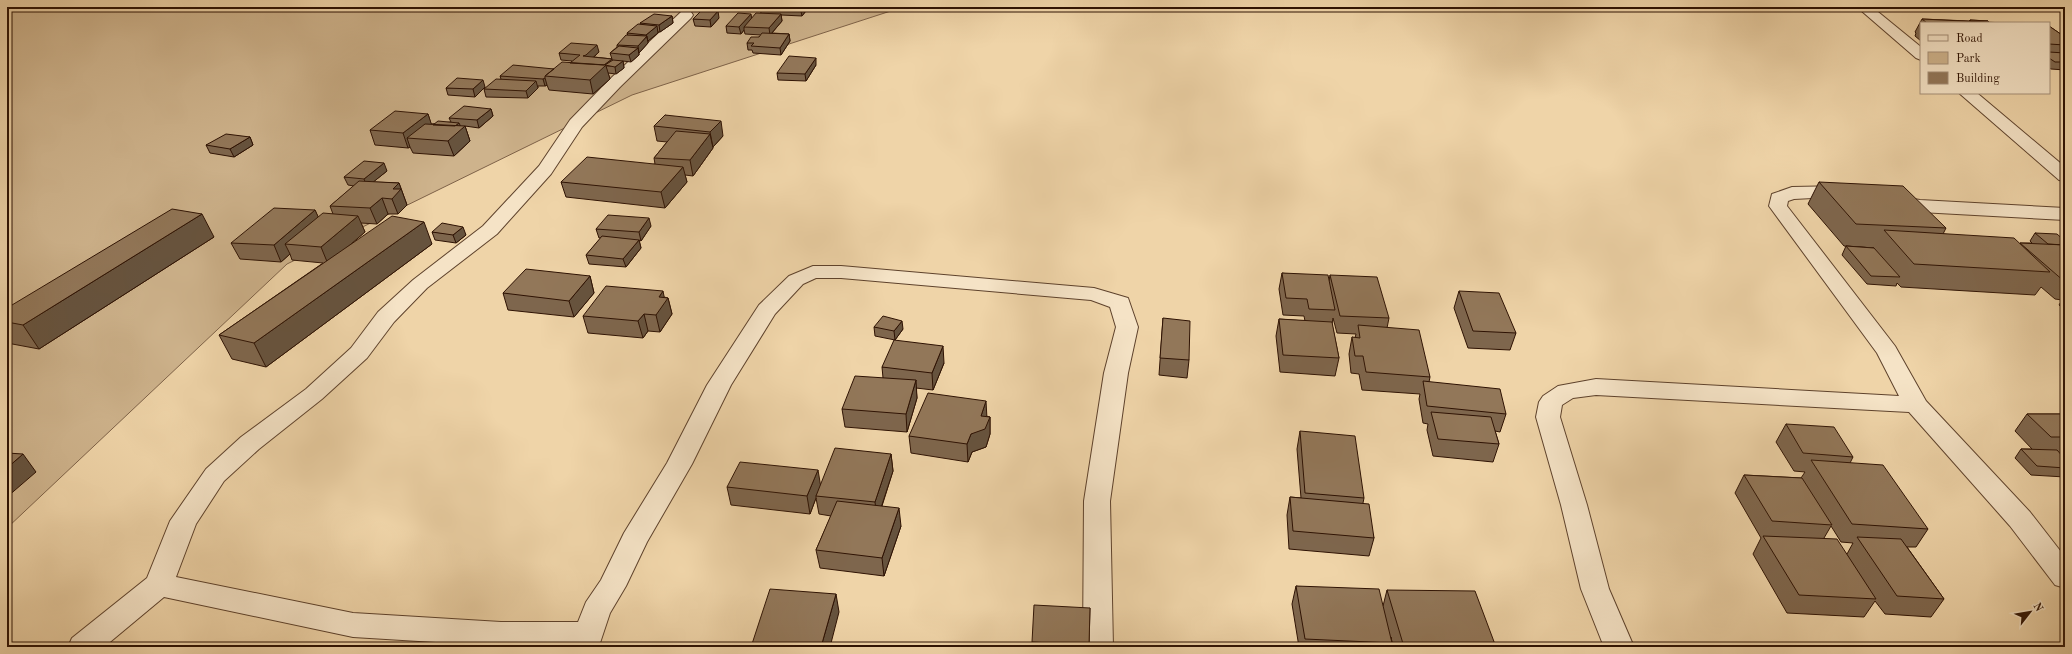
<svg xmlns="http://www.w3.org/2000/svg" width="2072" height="654" font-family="'Old Standard TT',serif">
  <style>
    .green { fill: #ceb38c; stroke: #7e6248 }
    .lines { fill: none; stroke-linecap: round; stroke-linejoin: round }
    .minor-casing { stroke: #5e422c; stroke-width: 2 }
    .minor { fill: #f5e3c6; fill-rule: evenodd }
    .wall { fill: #7e664d; stroke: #2e1203; fill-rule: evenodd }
    .shaded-wall { fill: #66533e; stroke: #2e1203 }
    .building { fill: #927759; stroke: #2e1203 }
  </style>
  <rect width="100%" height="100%" fill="#efd4a8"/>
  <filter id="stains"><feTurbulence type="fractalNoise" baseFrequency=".005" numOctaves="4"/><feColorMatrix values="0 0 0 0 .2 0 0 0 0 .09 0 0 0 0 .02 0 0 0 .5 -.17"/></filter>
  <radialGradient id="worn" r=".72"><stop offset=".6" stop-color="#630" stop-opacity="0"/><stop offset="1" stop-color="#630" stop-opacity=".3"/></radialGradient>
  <path class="green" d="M7 7H903L632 95 287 264 7 528Z"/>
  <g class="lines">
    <defs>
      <path id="minor" d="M1857 7H1872L1921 47V60L1916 58Z
        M1991 7H2061L2059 10 2054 11H1998L1993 10Z
        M686 11 691 12 693 15 691 18 620 87 582 127 551 174 497 234 427 288 394 322 367 358 322 399 259 449 224 481 196 524 176 577 353 613 501 622H578L586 602 601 580 624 533 667 463 707 385 759 305 789 276 813 266H841L1094 288 1128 298 1138 327 1128 373 1110 501 1113 647H1083L1084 501 1104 373 1116 327 1110 307 1091 300 841 278H816L803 284 775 314 731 385 692 464 647 542 626 586 610 613 600 643 589 646H501L353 637 164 597 104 647H68L72 638 147 578 170 521 206 469 241 437 306 389 351 348 378 312 413 280 483 226 539 166 570 120 608 81 681 12Z
        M1959 93H1977L2065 167V181L2059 180Z
        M1843 186 1850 188 1852 192 1850 196 1794 199 1788 201 1787 206 1895 346 1926 401 2030 512 2065 557V588L2055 585 2010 526 1909 412 1596 395 1573 398 1562 405 1560 417 1587 505 1609 589 1634 647H1604L1581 589 1561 505 1536 417 1539 402 1543 396 1558 386 1596 379 1899 396 1877 353 1769 206 1772 194 1792 187Z
        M1895 196 1920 200 2065 208V220L1920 212 1888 206 1886 202 1888 198Z"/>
    </defs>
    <use href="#minor" class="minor-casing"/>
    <use href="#minor" class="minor"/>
  </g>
  <path class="wall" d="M758 7H809L802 16 781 15 782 21 772 33 789 34 790 41 781 55 753 53 752 50H748L747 43 759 37 761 35 745 34 744 30 741 34 727 33 726 26 752 18 761 13 760 8H758Z
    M672 16 673 23 660 32H658V33L648 41V43L639 53V55L631 62 623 61 624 68 616 74 608 73 610 79 593 94 549 90 547 85 545 86H538V88L528 98 486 97 484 89 501 79 500 76 554 69 570 63 572 61 561 60 559 53 599 52 594 57 612 59 610 53 617 47V45L628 36 627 33 641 25 640 23Z
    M719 18 711 27 695 26 693 19Z
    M1922 19 1969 21 1970 20 1988 21 1921 23V41L1915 36 1916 33 1915 32Z
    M2049 26 2065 37V70L2051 69 2049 68Z
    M816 65 806 81 778 80 777 73Z
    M485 87 475 97 448 95 446 88Z
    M491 109 493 116 479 128 465 126 470 141 454 156 413 153 410 147 408 148 375 145 370 130 428 114 431 124 451 122 449 118Z
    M665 115 723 136 713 147V148L693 176 685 175 687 182 665 208 566 197 561 182 655 164 654 158 667 142 657 141 654 126Z
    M250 137 253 145 234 157 210 153 206 145Z
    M387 171 373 182 399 183 407 205 398 214H388L377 224 361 223 365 232 351 244H432L266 367 232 359 219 335 323 263 292 260 290 254 281 262 240 259 231 243 315 210 318 217 333 214 330 206 354 186 348 185 344 177Z
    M1819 182 1946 228 1943 234 2020 244V243H2032L2030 241 2035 233 2065 241V311L2059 305 2062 300 2055 299 2041 287 2035 295 1901 287 1897 283 1896 286 1867 284 1842 255 1846 246 1874 248 1844 246 1808 204Z
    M651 226 641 241 639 240 641 248 626 267 589 264 586 255 601 238H599L596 229Z
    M432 232 466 235 456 243 435 240Z
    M214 237 39 349 7 343V308Z
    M1282 273 1329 281 1330 275 1389 318 1387 328 1430 377 1429 382 1506 414 1500 432 1495 431 1499 444 1493 462 1433 456 1427 430 1428 424 1423 423 1419 399 1420 394 1362 390 1359 374 1351 373 1349 354 1352 337 1355 338 1356 334 1337 333 1333 318 1332 324 1339 358 1335 376 1280 372 1276 336 1279 319 1305 321 1304 316 1283 315 1279 289Z
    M590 276 594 293 574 317 508 310 503 293Z
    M1459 291 1516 333 1510 350 1468 348 1454 308Z
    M664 297 668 298 672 314 660 332 648 331 643 338 588 333 583 316Z
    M1163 318 1189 360 1187 378 1159 375Z
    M874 327 903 329 895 340 875 336Z
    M944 363 933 390 916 388 917 398 907 432 845 427 842 409 883 378 882 367Z
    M2027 414H2065V455H2061L2065 459V477L2031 475 2015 458 2021 449H2032L2015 431Z
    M986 416 990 417V434L986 447 972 452 968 462 911 453 909 436Z
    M1786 424 1853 457 1850 463 1928 529 1916 547H1907L1944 599 1931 617 1885 614 1875 601 1864 617 1787 613 1753 554 1761 538 1735 493 1744 475 1801 478 1805 472 1794 471 1776 442ZM1831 526 1841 542 1853 543 1847 554 1824 538Z
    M1300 431 1364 498 1363 503 1374 538 1369 556 1289 549 1287 515 1290 497 1301 498 1297 449Z
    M891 454 893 471 882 506 901 526 884 576 820 568 816 550 831 516 819 514 816 498 810 514 731 505 727 487 820 486Z
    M1296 586 1383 606 1387 590 1496 647H1393L1391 637 1392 643 1391 647H1299L1292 604Z
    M1090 608 1089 647H1032V642Z"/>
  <path class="shaded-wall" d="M800 7H809L802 16Z
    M718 11 719 18 711 27 710 20Z
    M751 14 752 20 744 27V30L741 34 739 27Z
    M781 14 782 21 770 35 769 28Z
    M672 16 673 23 660 32 659 25Z
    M657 26 658 33 648 41 646 35Z
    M789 34 790 41 781 55 780 48Z
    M647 36 648 43 639 53 638 46Z
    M597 45 599 52 588 62 583 56Z
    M638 48 639 55 631 62 629 55Z
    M816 58V65L806 81 805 74Z
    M612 59 614 66H606L610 79 593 94 590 80 599 69Z
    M623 61 624 68 616 74 615 67Z
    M545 78 547 85 545 86 543 79Z
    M483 80 485 87 475 97 473 89Z
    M536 81 538 88 528 98 526 91Z
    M491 109 493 116 479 128 477 120Z
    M428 114 433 129 407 138 410 147 408 148 403 133Z
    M721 121 723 136 713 147 710 132Z
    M459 123 462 129 465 126 470 141 454 156 448 141 447 132Z
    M710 134 713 148 693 176 690 160Z
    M250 137 253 145 234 157 230 149Z
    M384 163 387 171 367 187 364 179Z
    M683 167 687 182 665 208 661 192Z
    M399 183 407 205 398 214 392 199 393 189Z
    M382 198 388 214 377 224 370 208Z
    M315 210 322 225 285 244 290 254 281 262 274 245Z
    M202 214 214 237 39 349 23 325Z
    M358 216 365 232 328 264 321 247Z
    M649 218 651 226 641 241 639 232Z
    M424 222 432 244 266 367 254 343Z
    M463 227 466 235 456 243 453 235Z
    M639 240 641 248 626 267 623 259Z
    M590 276 594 293 574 317 569 301Z
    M663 291 665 301 668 298 672 314 660 332 656 315 659 297Z
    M644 314 648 331 643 338 638 321Z
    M902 321 903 329 895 340 894 331Z
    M943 346 944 363 933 390 932 373Z
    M916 380 917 398 907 432 906 414Z
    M986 401 987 419 990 417V434L986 447 972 452 968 462 967 444 971 434 981 416Z
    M23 454 36 472 7 497V468Z
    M891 454 893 471 877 520 875 502Z
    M818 470 821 488 816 496V498L810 514 807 496Z
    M899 508 901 526 884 576 882 558Z
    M7 545 11 550 7 554Z
    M836 594 839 612 830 647H821Z"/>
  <path class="building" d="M702 10 718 11 710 20 693 19Z
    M738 13 751 14 739 27 726 26Z
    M756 13 781 14 769 28 744 27Z
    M654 14 672 16 659 25 640 23Z
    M1922 19 2005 23H2006H1927Z
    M1970 20 1988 21 1989 22 1971 21Z
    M638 24 657 26 646 35 627 33Z
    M2049 26 2065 37V45L2049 44Z
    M762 33 789 34 780 48 751 46 754 43H747L751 37H759Z
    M626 35 647 36 638 46 617 45Z
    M571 43 597 45 586 55 583 56 612 59 604 65 570 63 580 55 559 53Z
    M619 46 638 48 629 55 610 53Z
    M2049 52 2065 53V62H2055L2049 58Z
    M789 56 816 58 805 74 777 73Z
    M613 60 623 61 615 67 605 65Z
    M562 62 606 65 590 80 545 76Z
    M513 65 554 69 545 76V78L543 79 500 76Z
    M457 78 483 80 473 89 446 88Z
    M496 79 536 81 526 91 484 89Z
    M464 106 491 109 477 120 449 118Z
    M395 111 428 114 403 133 370 130Z
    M665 115 721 121 710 132 654 126Z
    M438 121 459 123 455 126 433 125Z
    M425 124 465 126 448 141 407 138Z
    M676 131 710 134 690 160 654 158Z
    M226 134 250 137 230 149 206 145Z
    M587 157 683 167 661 192 561 182Z
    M364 161 384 163 364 179 344 177Z
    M359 181 399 183 393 189H401L392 199 382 198 370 208 330 206Z
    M1819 182 1903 186 1946 228 1856 224Z
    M274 208 315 210 274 245 231 243Z
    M172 209 202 214 23 325 7 322V308Z
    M323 213 358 216 321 247 285 244Z
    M608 215 649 218 639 232 596 229Z
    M392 216 424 222 254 343 219 335Z
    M442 223 463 227 453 235 432 232Z
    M1884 230 2014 238 2050 272 1914 264Z
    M2035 233 2057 234 2065 241V245L2048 244Z
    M602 236 639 240 623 259 586 255Z
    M2020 243 2065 245V282Z
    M1846 246 1874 248 1900 277 1871 276Z
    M526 269 590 276 569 301 503 293Z
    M1282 273 1328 275 1335 310 1309 309 1307 299 1286 298Z
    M1330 275 1377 277 1389 318 1340 316Z
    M606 286 663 291 659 297 668 298 656 315 644 314 638 321 583 316Z
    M1459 291 1499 293 1516 333 1473 331Z
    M883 316 902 321 894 331 874 327Z
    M1163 318 1190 321 1189 360 1160 358Z
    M1279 319 1332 322 1339 358 1283 355Z
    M1358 325 1419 330 1430 377 1366 372 1363 356H1355L1352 337 1360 338Z
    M894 340 943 346 932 373 882 367Z
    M855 376 916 380 906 414 842 409Z
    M1423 381 1500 389 1506 414 1427 406Z
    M928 393 986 401 981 416 990 417 985 429 971 434 967 444 909 436Z
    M1431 412 1491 417 1499 444 1438 439Z
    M2027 414H2065V437H2051Z
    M1786 424 1834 427 1853 457 1803 453Z
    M1300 431 1355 436 1364 498 1305 493Z
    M835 448 891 454 875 502 816 496Z
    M2021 449 2057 450 2065 459V468L2037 466Z
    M7 453 23 454 7 468Z
    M1811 460 1883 465 1928 529 1852 524Z
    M740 462 818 470 807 496 727 487Z
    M1744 475 1802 478 1832 525 1772 521Z
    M1290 497 1369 504 1374 538 1293 531Z
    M837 501 899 508 882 558 816 550Z
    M1763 536 1837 539 1876 599 1799 595Z
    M1857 537 1901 539 1944 599 1897 596Z
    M1296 586 1379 589 1392 643 1305 639Z
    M770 589 836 594 821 647H751Z
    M1387 590 1475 591 1496 647H1404Z
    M1034 605 1090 608 1089 645 1032 642Z"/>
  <rect width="2072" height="654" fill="none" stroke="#efd4a8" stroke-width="24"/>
  <rect x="8" y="8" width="2056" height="638" fill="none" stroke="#2e1203" stroke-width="2"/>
  <rect x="12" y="12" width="2048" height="630" fill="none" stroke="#2e1203"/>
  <rect x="1920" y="22" width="130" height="72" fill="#f5e3c6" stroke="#a58f78"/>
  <rect x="1928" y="35" width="20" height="6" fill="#f5e3c6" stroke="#a58f78"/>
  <text x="1956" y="42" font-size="12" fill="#2e1203">Road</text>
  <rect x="1928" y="52" width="20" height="12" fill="#ceb38c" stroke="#a58f78"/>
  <text x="1956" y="62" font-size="12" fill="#2e1203">Park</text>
  <rect x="1928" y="72" width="20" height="12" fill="#927759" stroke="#a58f78"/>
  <text x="1956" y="82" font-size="12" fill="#2e1203">Building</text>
  <g transform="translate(2030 612) rotate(59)" stroke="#f5e3c6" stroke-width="3" paint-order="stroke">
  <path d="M0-3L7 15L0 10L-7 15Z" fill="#2e1203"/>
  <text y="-6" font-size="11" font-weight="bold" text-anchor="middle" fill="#2e1203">N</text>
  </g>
  <rect width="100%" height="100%" filter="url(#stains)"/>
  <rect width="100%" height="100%" fill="url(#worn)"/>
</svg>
